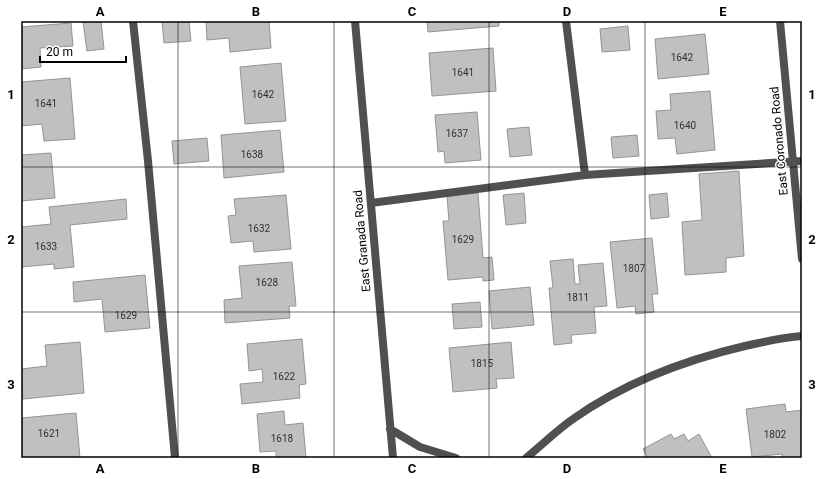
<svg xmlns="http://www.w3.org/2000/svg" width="823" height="479" font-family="Roboto,sans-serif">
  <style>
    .building { fill: #c0c0c0; stroke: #949494 }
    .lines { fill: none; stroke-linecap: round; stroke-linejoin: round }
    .service { stroke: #505050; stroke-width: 8 }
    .minor { stroke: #505050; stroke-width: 8 }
    .grid { fill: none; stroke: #000; stroke-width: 1; stroke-opacity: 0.55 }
    .labels { text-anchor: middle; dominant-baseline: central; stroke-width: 3; stroke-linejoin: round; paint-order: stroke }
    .number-label { font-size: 10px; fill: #303030 }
    .street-label { font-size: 12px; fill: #000; stroke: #fff }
    .neatline { fill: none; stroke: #000; stroke-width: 1.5 }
    .grid-label { font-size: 13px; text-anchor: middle; font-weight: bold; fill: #000 }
  </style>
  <rect width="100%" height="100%" fill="#fff"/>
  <path class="building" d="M101 21 104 49 87 51 83 22Z
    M162 21H189L191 41 164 43Z
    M206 21H269L271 48 230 52 229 38 207 40Z
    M427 21H499V26L428 32Z
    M71 23 73 46 40 48 41 67 21 69V27Z
    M628 26 630 50 602 52 600 29Z
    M705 34 709 74 658 79 655 39Z
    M493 48 496 91 432 96 429 53Z
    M281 63 286 121 245 124 240 67Z
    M70 78 75 139 44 141 42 124 21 126V82Z
    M710 91 715 150 677 154 675 138 658 139 656 111 671 110 670 94Z
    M477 112 481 160 445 163 444 151 438 152 435 115Z
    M529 127 532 155 510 157 507 129Z
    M280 130 284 172 224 178 221 135Z
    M637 135 639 156 613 158 611 137Z
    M207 138 209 161 174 164 172 141Z
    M51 153 55 198 21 201V155Z
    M739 171 744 256 726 258V272L685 275 682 222 702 220 699 174Z
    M478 193 483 258 492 257 494 280 483 281V277L448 280 443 221H449L447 196Z
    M524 193 526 223 506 225 503 195Z
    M667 193 669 217 651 219 649 195Z
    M286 195 291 249 254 252 253 241 231 243 228 216 236 215 234 199Z
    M126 199 127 219 70 225 74 267 54 269V264L21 267V227L51 224 49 207Z
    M652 238 658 294H652L654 312 636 314 635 306 617 308 610 242Z
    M573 259 575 284H580L578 265 603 263 607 306 594 307 596 333 571 335 572 343 554 345 549 288H553L550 261Z
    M292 262 296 306H289L290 318 225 323 224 300 242 298 239 266Z
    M145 275 150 328 105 332 102 299 74 302 73 282Z
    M530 287 534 325 492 329 489 291Z
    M480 302 482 327 454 329 452 304Z
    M302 339 306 384 299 385 300 398 242 404 240 384 263 382 262 369 249 371 247 344Z
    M80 342 84 393 23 399 21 369 47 366 45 345Z
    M511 342 514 378 496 379 497 388 453 392 449 348Z
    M785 404 786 412 802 410V458H782V454L752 457 746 409Z
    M284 411 285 425 303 423 306 458H276V451L260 452 257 414Z
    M76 413 80 458H22L21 418Z
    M671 434 674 439 684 434 688 441 699 434 712 458H648L643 449Z"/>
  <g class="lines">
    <path class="service" d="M133 21 148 161 175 458
      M566 21 585 175
      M371 203 585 175 802 161"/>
    <path class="minor" d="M355 21 393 458
      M780 21 802 259
      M390 429 420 447 456 458
      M526 458C542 445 557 430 573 419 624 383 685 360 745 346 764 342 783 337 802 336"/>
  </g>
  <path class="grid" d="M178 21V458M334 21V458M489 21V458M645 21V458M21 167H802M21 312H802"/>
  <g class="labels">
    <g class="number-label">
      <text x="682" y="57">1642</text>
      <text x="463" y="72">1641</text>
      <text x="263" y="94">1642</text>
      <text x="46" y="103">1641</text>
      <text x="685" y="125">1640</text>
      <text x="457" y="133">1637</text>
      <text x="252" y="154">1638</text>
      <text x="259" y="228">1632</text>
      <text x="463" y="239">1629</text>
      <text x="46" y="246">1633</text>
      <text x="634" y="268">1807</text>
      <text x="267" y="282">1628</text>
      <text x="578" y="297">1811</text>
      <text x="126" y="315">1629</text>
      <text x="482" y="363">1815</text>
      <text x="284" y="376">1622</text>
      <text x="49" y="433">1621</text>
      <text x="775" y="434">1802</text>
      <text x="282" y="438">1618</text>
    </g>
    <g class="street-label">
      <text transform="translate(779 141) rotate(-95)">East Coronado Road</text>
      <text transform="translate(362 241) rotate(-95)">East Granada Road</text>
    </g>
  </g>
  <rect width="823" height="479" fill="none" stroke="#ffffff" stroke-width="44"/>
  <path d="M40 56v6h86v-6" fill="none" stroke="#000000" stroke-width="2"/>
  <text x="46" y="56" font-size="12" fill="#000000" stroke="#ffffff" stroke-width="3" paint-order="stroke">20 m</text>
  <rect x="22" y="22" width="779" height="435" class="neatline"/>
  <g class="grid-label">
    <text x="100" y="16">A</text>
    <text x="256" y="16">B</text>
    <text x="412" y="16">C</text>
    <text x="567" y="16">D</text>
    <text x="723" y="16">E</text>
    <text x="11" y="99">1</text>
    <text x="812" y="99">1</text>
    <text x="11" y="244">2</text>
    <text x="812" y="244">2</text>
    <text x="11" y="389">3</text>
    <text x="812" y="389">3</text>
    <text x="100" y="473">A</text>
    <text x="256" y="473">B</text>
    <text x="412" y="473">C</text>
    <text x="567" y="473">D</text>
    <text x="723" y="473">E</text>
  </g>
</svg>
